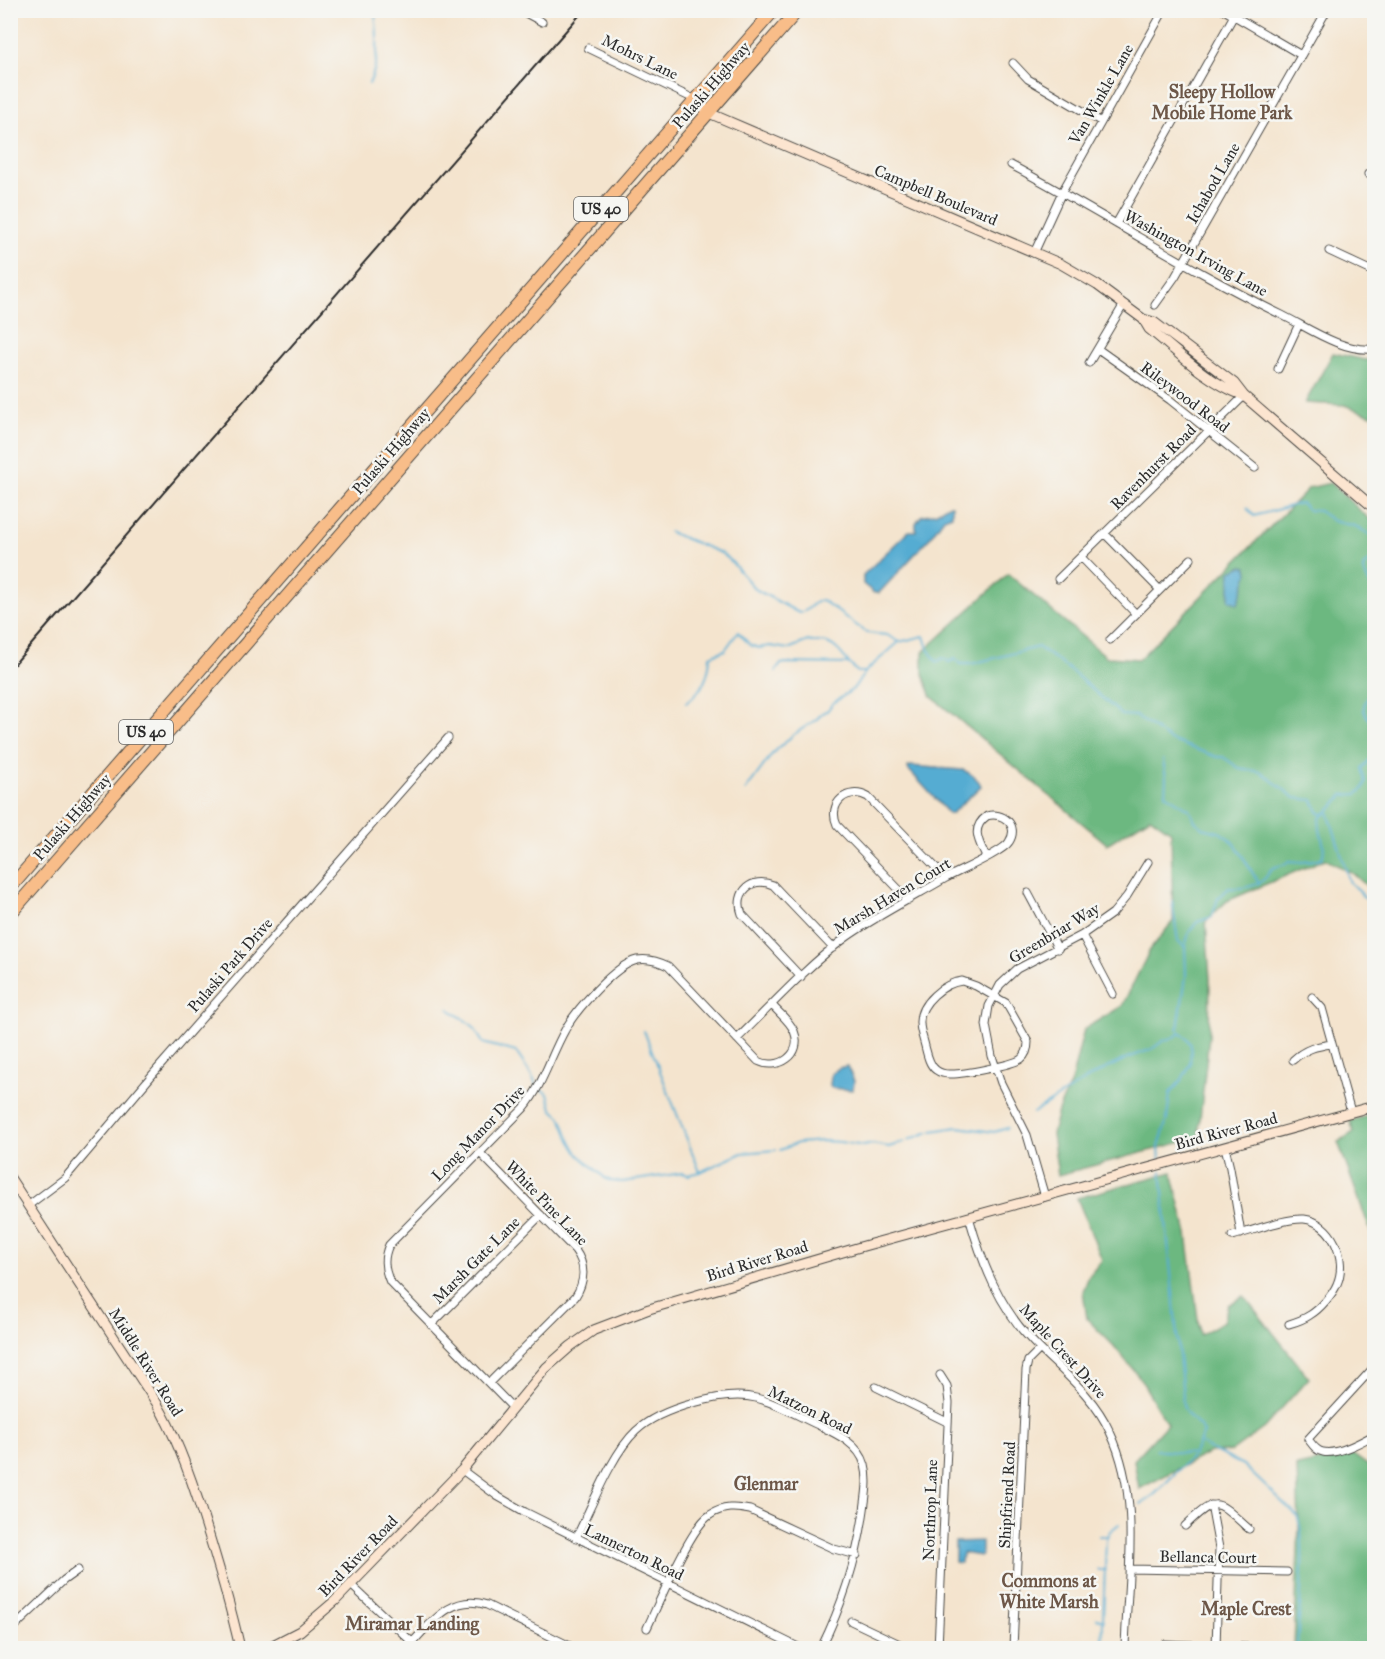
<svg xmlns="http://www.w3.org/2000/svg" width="1385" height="1659" font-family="'IM FELL Great Primer',serif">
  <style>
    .forest { fill: #6cb880; stroke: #4c7256; stroke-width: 1.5 }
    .water { fill: #55acd2; stroke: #406c7e; stroke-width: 1.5 }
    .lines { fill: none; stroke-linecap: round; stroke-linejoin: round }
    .stream { stroke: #55acd2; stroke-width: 2 }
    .street-casing { stroke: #494743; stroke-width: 9 }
    .secondary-casing { stroke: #494743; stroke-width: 11 }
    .highway-casing { stroke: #494743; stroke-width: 14 }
    .street { stroke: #fff; stroke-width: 7 }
    .secondary { stroke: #fce5d0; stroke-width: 9 }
    .highway { stroke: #f8bd89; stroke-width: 12 }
    .rail { stroke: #2b2b2b; stroke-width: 2 }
    .labels { text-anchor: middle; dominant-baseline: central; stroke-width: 5; stroke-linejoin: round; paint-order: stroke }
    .shield { fill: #f6f6f2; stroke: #686867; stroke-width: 1.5 }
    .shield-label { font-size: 15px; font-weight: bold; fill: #2b2b2b }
    .street-label { font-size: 16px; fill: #2b2b2b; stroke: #f6f6f2 }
    .neighbourhood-label { font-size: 18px; font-weight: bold; fill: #6d5748; stroke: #f6f6f2 }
  </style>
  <rect width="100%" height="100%" fill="#f6f6f2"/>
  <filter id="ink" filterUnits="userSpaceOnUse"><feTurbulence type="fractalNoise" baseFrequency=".0167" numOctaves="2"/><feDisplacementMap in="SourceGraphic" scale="12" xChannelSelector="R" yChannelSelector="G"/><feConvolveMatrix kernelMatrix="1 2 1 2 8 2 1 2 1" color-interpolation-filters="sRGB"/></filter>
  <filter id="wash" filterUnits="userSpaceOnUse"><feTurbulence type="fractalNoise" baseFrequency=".008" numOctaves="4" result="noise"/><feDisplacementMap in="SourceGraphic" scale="24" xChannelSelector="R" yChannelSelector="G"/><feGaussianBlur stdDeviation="1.35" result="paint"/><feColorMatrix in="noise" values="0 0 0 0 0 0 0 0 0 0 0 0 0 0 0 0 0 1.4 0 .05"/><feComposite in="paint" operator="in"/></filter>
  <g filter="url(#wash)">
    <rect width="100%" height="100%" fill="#f4e4ce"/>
    <path class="forest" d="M1333 353 1366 360 1374 358V416L1344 405 1305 403Z
      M1330 483 1374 523V892L1352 873 1325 859 1227 901 1206 921 1210 979 1209 1036 1198 1138 1058 1175 1052 1134 1058 1111 1071 1082 1084 1029 1122 1006 1150 950 1173 921 1171 832 1150 817 1107 844 932 697 923 674V652L1008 574 1107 657 1139 659 1309 488Z
      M1374 1114V1241L1338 1142 1354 1132 1350 1121Z
      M1172 1172 1187 1233 1200 1335 1223 1322 1228 1305 1244 1296 1309 1378 1264 1428 1231 1452H1210L1139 1489 1134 1460 1167 1424 1140 1378 1113 1345 1087 1319 1083 1291 1089 1276 1102 1260 1077 1198Z
      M1352 1454 1374 1470V1648H1294L1299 1525 1297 1466Z"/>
    <path class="water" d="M948 505H952V515L944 518 928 540 879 593H874L863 584V575L909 531H916V523L921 516 937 512Z
      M1242 566 1247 567 1248 574 1238 604 1229 600 1231 571Z
      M911 766 963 770C970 773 979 779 981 786L951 814H949L908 769V767Z
      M847 1066 854 1081 853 1090 832 1088 830 1086 831 1074 839 1068Z
      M981 1541V1556L962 1553 961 1563 955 1562V1542Z"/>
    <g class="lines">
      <path class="stream" d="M430 14 432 10
        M369 84C381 59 377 37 375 10
        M1247 508 1254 516 1301 503 1308 510 1319 511 1333 521 1355 526 1374 537
        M669 532 721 553 730 560 755 589 799 613C809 612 812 601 822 600L867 633 887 635 899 642
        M1374 538V543
        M1374 559 1364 565 1363 570 1374 593
        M776 671 781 664 786 663 848 664
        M1374 690C1369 694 1361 705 1365 713 1367 717 1372 721 1374 725
        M686 703C703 690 709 677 710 656L725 650 738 632 750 645 759 648 770 646 788 649 808 641C814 644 821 640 827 643 841 648 846 663 858 672H865
        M1163 760 1166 778 1165 794 1189 809 1195 821 1203 828 1222 833 1236 845 1258 882
        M745 791 773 753 793 735 817 719 822 713 828 710 832 704 853 689 867 670 899 642 924 636 928 649 937 662 943 658 949 662 955 659 961 664H971L1038 647 1070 670 1122 715 1136 716 1170 740 1217 757H1223L1239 768 1261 772 1295 798 1313 800 1318 812 1324 815
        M1328 811 1350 883 1359 890 1363 897 1374 904
        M1172 901 1178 941 1185 947
        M449 1009 473 1026 483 1043 516 1052 532 1076 537 1087 548 1094 552 1109 561 1117 570 1140 579 1155 605 1178 611 1181 622 1182 683 1173 688 1175 700 1172 742 1153 776 1150
        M644 1031 700 1172
        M1033 1113 1090 1077 1125 1059 1152 1049 1164 1040 1173 1038 1180 1033
        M932 1131 958 1127 994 1132 1008 1128
        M908 1140 929 1132
        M780 1150 798 1143 823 1141 840 1142 864 1146 872 1144 889 1147 904 1142
        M1160 1160 1159 1147 1167 1119 1170 1093 1181 1081 1190 1065 1191 1045 1187 1038 1180 1033 1178 1028 1186 976 1185 947 1189 932 1197 922 1212 917 1218 898 1229 888C1240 889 1258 887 1266 877 1267 876 1270 870 1271 869 1277 865 1283 867 1289 861L1303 862 1322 858C1328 843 1316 831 1320 818L1334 806 1343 795 1357 794 1363 789 1366 782 1362 768 1374 756
        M1161 1171 1183 1396C1179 1412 1196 1420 1204 1432L1193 1455
        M1200 1443 1210 1449
        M1156 1450 1193 1454
        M1212 1450 1243 1465 1297 1516C1308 1540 1298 1618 1297 1648
        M1141 1504 1155 1494 1191 1457
        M1099 1536H1107
        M1097 1570H1105
        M1097 1618 1104 1620
        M1102 1648 1106 1540 1109 1532 1119 1524"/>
    </g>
  </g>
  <g filter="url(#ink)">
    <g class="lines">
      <defs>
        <path id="street" d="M520 10 542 22
          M1224 10 1301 55
          M588 48 696 100
          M1013 63 1028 79 1100 121
          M1011 165C1102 213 1189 270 1282 315 1310 329 1342 352 1374 349
          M1368 174 1374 177
          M1116 224 1237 10
          M1329 251 1374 272
          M1034 253 1062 192 1164 10
          M1155 305 1175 277 1327 10
          M1098 349 1170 400 1255 468
          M1089 363 1124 304
          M1278 369 1299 324
          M1105 534 1159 589
          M1081 557 1136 614
          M1058 579 1244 396
          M1110 640 1191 559
          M1028 893 1058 949
          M909 900 837 825C827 803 848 786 868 797L946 878
          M1082 935 1113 994
          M801 977 742 914C734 892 752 876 773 885L833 948
          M962 981 976 986 1006 1003 1028 1042C1028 1048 1026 1055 1021 1059 1013 1065 960 1075 949 1074 945 1074 940 1073 936 1070 929 1065 927 1054 925 1046 923 1038 920 1030 920 1023 919 1003 944 983 962 981Z
          M1312 997 1322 1008 1351 1112
          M737 1039C770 1007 807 966 844 939 874 917 914 897 946 878 959 871 1003 852 1009 842 1020 825 1002 811 987 816 970 828 979 842 986 857
          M1293 1060C1305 1049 1316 1046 1332 1044
          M1225 1147 1230 1168 1241 1234
          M480 1153 575 1250C586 1265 585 1282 575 1297L489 1383
          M1045 1197 1027 1135 1001 1083 992 1056 986 1025 989 1006 1000 985 1017 969 1082 935 1113 913 1127 896 1148 862
          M29 1205 65 1178 153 1074 448 738
          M969 1217C982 1263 999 1307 1033 1342 1061 1371 1093 1394 1110 1432 1142 1499 1127 1577 1125 1648
          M1232 1236C1253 1231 1284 1218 1304 1219 1332 1222 1348 1259 1337 1284 1333 1294 1320 1309 1310 1315 1304 1319 1296 1322 1289 1324
          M431 1325 541 1215
          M1374 1367 1308 1439C1312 1444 1316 1451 1323 1452 1338 1455 1361 1442 1374 1435
          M876 1387 947 1422
          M513 1408 390 1282C384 1269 383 1258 389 1245L524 1108C543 1085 550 1057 565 1030 575 1011 615 965 637 960 648 958 658 961 668 966L758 1061C778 1071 804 1055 794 1031 790 1021 779 1013 772 1005
          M462 1470 497 1496 525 1512 800 1648
          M1211 1505 1219 1548 1216 1648
          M1185 1526C1218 1494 1217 1501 1249 1529
          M576 1538C591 1508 612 1453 636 1431 659 1409 724 1390 756 1398 777 1403 798 1416 818 1425 837 1434 859 1444 865 1465 869 1480 866 1495 864 1510 857 1560 843 1604 821 1648
          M1129 1569 1287 1572
          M351 1585 413 1643
          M851 1621 908 1648
          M647 1628C658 1605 691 1526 710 1515 723 1506 736 1507 750 1510L834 1549 857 1555
          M10 1631 64 1580 78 1570
          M1164 1644 1271 1648
          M407 1648C429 1626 451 1592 487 1605L574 1648
          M938 1648 949 1403 947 1386 940 1375
          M1013 1648 1026 1370 1028 1361 1040 1349"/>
        <path id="secondary" d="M696 100 709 113 1061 264 1097 285 1143 319 1154 322 1234 383 1244 396 1374 508
          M1143 319 1149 329C1178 352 1207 382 1242 395
          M10 1178 156 1402C177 1437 191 1477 203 1516 217 1560 230 1604 240 1648
          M267 1648 300 1631 335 1601 462 1470 546 1368 571 1346 594 1330 649 1309 860 1247 1374 1106"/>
        <path id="highway" d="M10 888 774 10
          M10 914 798 10"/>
      </defs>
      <use href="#street" class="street-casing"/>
      <use href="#secondary" class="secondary-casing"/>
      <use href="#highway" class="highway-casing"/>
      <use href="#street" class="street"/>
      <use href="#secondary" class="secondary"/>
      <use href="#highway" class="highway"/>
      <path class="rail" d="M10 669 584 10"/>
    </g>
  </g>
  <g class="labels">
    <g class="shield">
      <rect x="574" y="197" width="54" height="24" rx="4.5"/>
      <rect x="119" y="720" width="54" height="24" rx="4.5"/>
    </g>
    <g class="shield-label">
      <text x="601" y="209">US 40</text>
      <text x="146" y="732">US 40</text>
    </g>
    <g class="street-label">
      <text transform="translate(640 57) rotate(26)">Mohrs Lane</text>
      <text transform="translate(711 85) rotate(-49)">Pulaski Highway</text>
      <text transform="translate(1101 94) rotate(-60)">Van Winkle Lane</text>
      <text transform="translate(1213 183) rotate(-60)">Ichabod Lane</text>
      <text transform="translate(936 195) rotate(23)">Campbell Boulevard</text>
      <text transform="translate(1196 253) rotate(29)">Washington Irving Lane</text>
      <text transform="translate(1185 397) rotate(37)">Rileywood Road</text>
      <text transform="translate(391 451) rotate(-49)">Pulaski Highway</text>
      <text transform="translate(1153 467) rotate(-45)">Ravenhurst Road</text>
      <text transform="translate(72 817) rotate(-49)">Pulaski Highway</text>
      <text transform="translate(892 896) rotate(-31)">Marsh Haven Court</text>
      <text transform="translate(1054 933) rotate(-31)">Greenbriar Way</text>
      <text transform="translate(230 965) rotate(-49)">Pulaski Park Drive</text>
      <text transform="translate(1226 1131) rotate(-15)">Bird River Road</text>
      <text transform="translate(478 1133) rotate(-46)">Long Manor Drive</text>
      <text transform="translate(547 1203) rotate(46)">White Pine Lane</text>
      <text transform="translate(476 1260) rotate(-45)">Marsh Gate Lane</text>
      <text transform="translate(757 1261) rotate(-17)">Bird River Road</text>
      <text transform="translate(1063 1351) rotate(48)">Maple Crest Drive</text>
      <text transform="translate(146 1362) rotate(58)">Middle River Road</text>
      <text transform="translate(810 1410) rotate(26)">Matzon Road</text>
      <text transform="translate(1007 1495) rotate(-87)">Shipfriend Road</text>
      <text transform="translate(930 1510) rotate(-88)">Northrop Lane</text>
      <text transform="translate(634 1552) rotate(26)">Lannerton Road</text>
      <text transform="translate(358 1556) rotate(-46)">Bird River Road</text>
      <text transform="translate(1208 1557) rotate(1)">Bellanca Court</text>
    </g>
    <g class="neighbourhood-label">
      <text x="1222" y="92">Sleepy Hollow<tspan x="1222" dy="21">Mobile Home Park</tspan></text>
      <text x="766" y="1484">Glenmar</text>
      <text x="1049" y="1581">Commons at<tspan x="1049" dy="21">White Marsh</tspan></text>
      <text x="1246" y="1609">Maple Crest</text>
      <text x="412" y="1624">Miramar Landing</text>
    </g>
  </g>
  <rect width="1385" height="1659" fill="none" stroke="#f6f6f2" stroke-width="36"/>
</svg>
